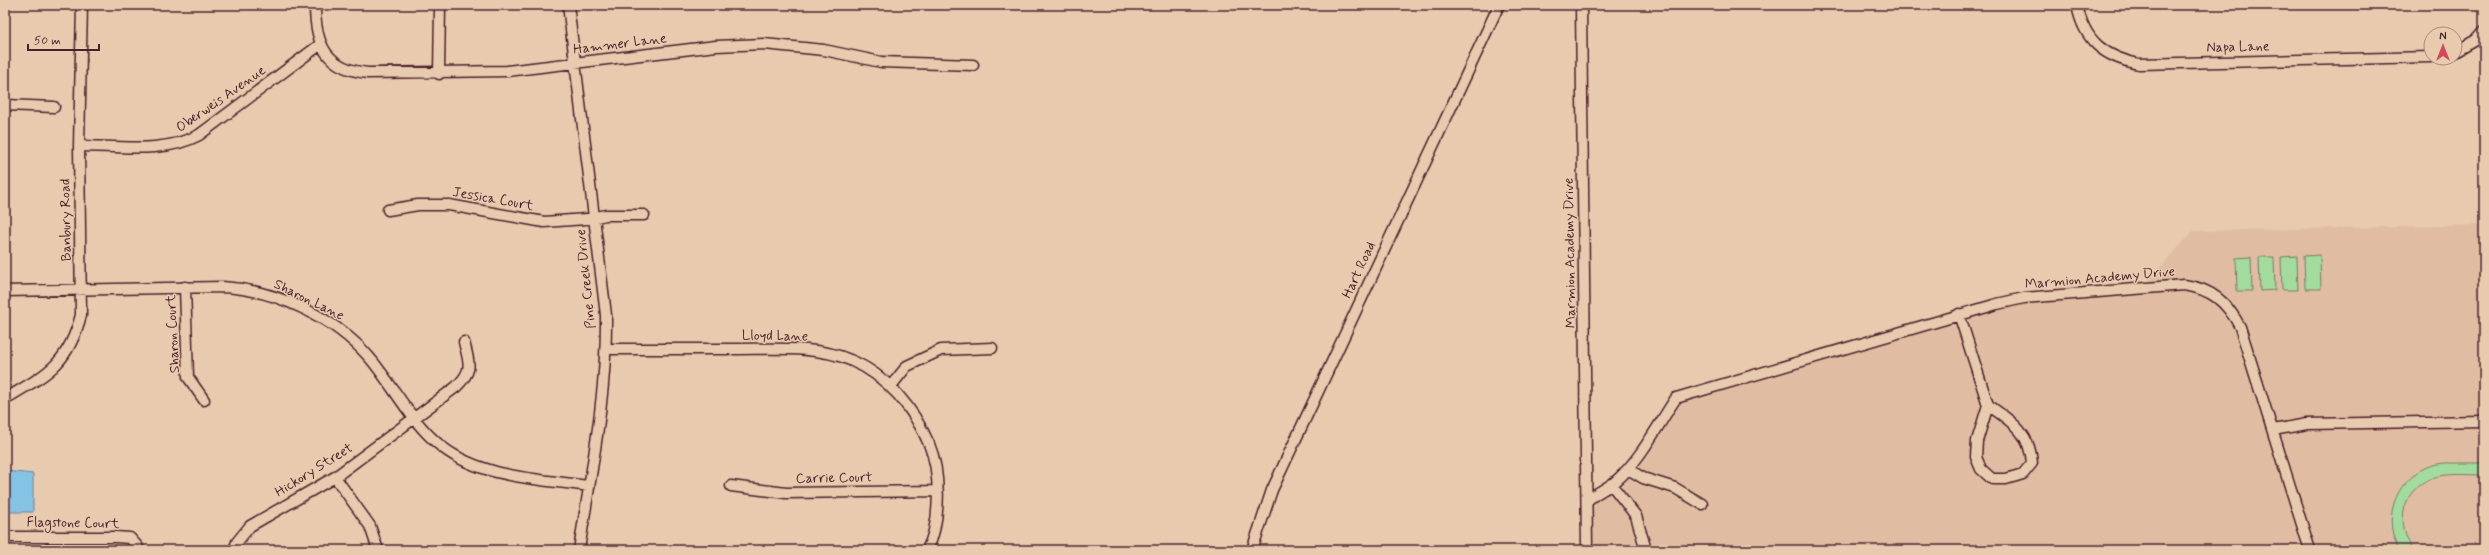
<svg xmlns="http://www.w3.org/2000/svg" width="2489" height="555" font-family="Mynerve,sans-serif">
  <style>
    .built { fill: #e0bda2 }
    .green { fill: #a3da9e; stroke: #767c64 }
    .water { fill: #85c3e5; stroke: #6d819b }
    .lines { fill: none; stroke-linecap: round; stroke-linejoin: round }
    .minor-casing { stroke: #4a1f2b; stroke-width: 13 }
    .minor { stroke: #e8cbae; stroke-width: 10 }
    .labels { text-anchor: middle; dominant-baseline: central; stroke-width: 3; stroke-linejoin: round; paint-order: stroke }
    .street-label { font-size: 14px; fill: #4a1f2b; stroke: #e8cbae }
  </style>
  <rect width="100%" height="100%" fill="#e8cbae"/>
  <filter id="ink" filterUnits="userSpaceOnUse"><feTurbulence type="fractalNoise" baseFrequency=".025" numOctaves="2"/><feDisplacementMap in="SourceGraphic" scale="8" xChannelSelector="R" yChannelSelector="G"/><feConvolveMatrix kernelMatrix="1 2 1 2 8 2 1 2 1" color-interpolation-filters="sRGB"/></filter>
  <g filter="url(#ink)">
    <path class="built" d="M2484 225V550H1592V489L1608 480 1623 466 1673 394 2025 292 2147 283 2193 231Z"/>
    <path class="green" d="M2320 255 2321 289H2305L2304 256Z
      M2297 256 2298 290H2282L2281 257Z
      M2251 257 2252 291H2237L2236 258Z
      M2259 257H2274L2275 290 2260 291Z
      M2446 463H2484V475C2468 475 2450 473 2435 477 2402 487 2394 525 2414 550H2399C2378 513 2402 465 2446 463Z"/>
    <path class="water" d="M5 471 33 474V512H5Z"/>
    <g class="lines">
      <defs>
        <path id="minor" d="M315 5C315 44 326 69 368 73L507 71 716 46 764 44 824 50 881 62 973 65
          M568 5 606 315C607 394 591 472 579 550
          M1581 5 1587 550
          M2077 5C2084 41 2104 57 2139 64L2431 57
          M2455 52 2476 40 2484 31
          M439 74 440 5
          M5 105 54 107
          M79 146C118 146 164 154 199 135L321 44
          M388 210 418 205H449L544 222 586 219 606 215H644
          M185 287 188 377 204 400
          M5 291 223 287C276 290 334 317 369 357 394 386 411 423 442 447 482 478 540 479 589 486
          M1959 314 1988 405 1977 441 1976 457 1981 469 1992 479H2006L2023 474 2032 463C2030 432 2011 421 1988 405
          M606 349C651 349 695 349 740 349 775 349 818 346 850 360 887 375 914 409 929 444 941 472 941 523 927 550
          M891 386 907 366 941 350 992 348
          M5 399C47 374 68 365 81 315L79 146 82 5
          M2273 430 2307 424 2484 421
          M1628 469 1643 478 1675 488 1702 504
          M335 477 370 526 378 550
          M1611 484 1636 516 1646 550
          M731 486 786 493 937 491
          M1588 500C1597 492 1608 488 1616 481 1641 459 1658 425 1676 398L1997 304 2024 298 2184 285C2212 289 2227 302 2240 327L2310 550
          M5 537H115L130 538 138 547
          M234 550 237 542 250 526 335 477 456 387C474 370 469 363 464 342
          M1252 550 1272 490 1499 5"/>
      </defs>
      <use href="#minor" class="minor-casing"/>
      <use href="#minor" class="minor"/>
    </g>
  </g>
  <g class="labels">
    <g class="street-label">
      <text transform="translate(620 44) rotate(-7)">Hammer Lane</text>
      <text transform="translate(2238 47) rotate(-1)">Napa Lane</text>
      <text transform="translate(221 99) rotate(-35)">Oberweis Avenue</text>
      <text transform="translate(493 199) rotate(10)">Jessica Court</text>
      <text transform="translate(66 220) rotate(-91)">Banbury Road</text>
      <text transform="translate(1570 253) rotate(-91)">Marmion Academy Drive</text>
      <text transform="translate(1359 270) rotate(-65)">Hart Road</text>
      <text transform="translate(2100 278) rotate(-5)">Marmion Academy Drive</text>
      <text transform="translate(586 279) rotate(-96)">Pine Creek Drive</text>
      <text transform="translate(309 300) rotate(26)">Sharon Lane</text>
      <text transform="translate(173 334) rotate(-93)">Sharon Court</text>
      <text transform="translate(775 336) rotate(1)">Lloyd Lane</text>
      <text transform="translate(314 470) rotate(-32)">Hickory Street</text>
      <text transform="translate(834 478) rotate(-1)">Carrie Court</text>
      <text transform="translate(73 523) rotate(1)">Flagstone Court</text>
    </g>
  </g>
  <rect width="2489" height="555" fill="none" stroke="#e8cbae" stroke-width="20"/>
  <rect x="10" y="10" width="2469" height="535" fill="none" stroke="#4a1f2b" stroke-width="1.5" filter="url(#ink)"/>
  <g transform="translate(2443 46)"><circle r="19" fill="#e8cbae" stroke="#a9867a"/>
  <path d="M0-3L7 15L0 10L-7 15Z" fill="#d1495b"/>
  <text y="-6" font-size="11" font-weight="bold" text-anchor="middle" fill="#4a1f2b">N</text>
  </g>
  <path d="M28 44v6h71v-6" fill="none" stroke="#4a1f2b" stroke-width="2"/>
  <text x="34" y="44" font-size="12" fill="#4a1f2b" stroke="#e8cbae" stroke-width="3" paint-order="stroke">50 m</text>
</svg>
